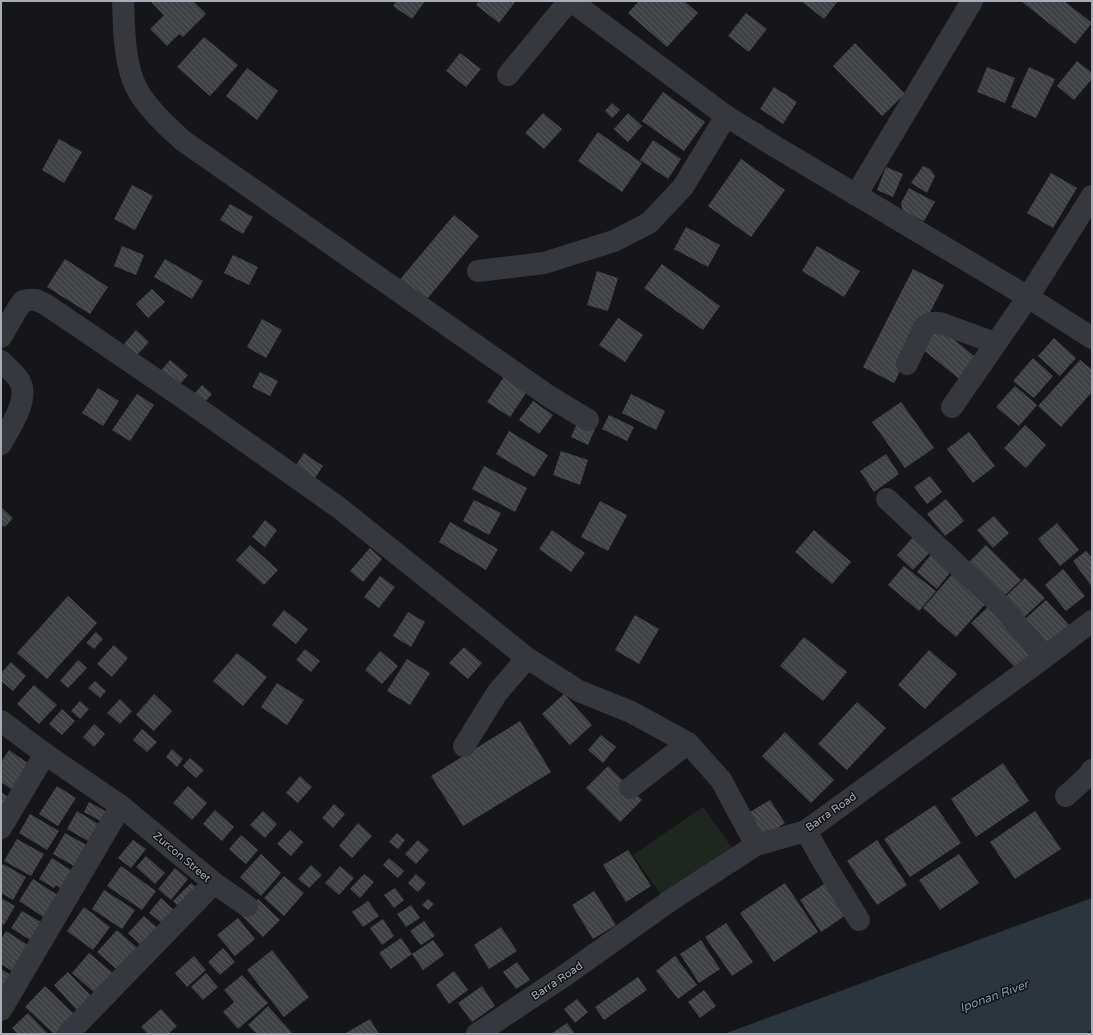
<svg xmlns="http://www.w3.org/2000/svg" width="1093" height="1035" font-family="'Varela Round',sans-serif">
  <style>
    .green { fill: #1e261f }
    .water { fill: #2c353c }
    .building { fill: url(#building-back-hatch) }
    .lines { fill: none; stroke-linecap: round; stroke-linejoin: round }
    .minor { stroke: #37383d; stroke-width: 22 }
    .labels { text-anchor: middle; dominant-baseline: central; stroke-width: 3; stroke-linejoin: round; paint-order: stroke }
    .street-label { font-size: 11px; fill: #a8adb8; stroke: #111113 }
    .water-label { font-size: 12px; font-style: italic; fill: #7f9bb3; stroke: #111113 }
  </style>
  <defs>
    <pattern id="building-back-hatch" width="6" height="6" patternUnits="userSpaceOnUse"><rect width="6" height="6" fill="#404145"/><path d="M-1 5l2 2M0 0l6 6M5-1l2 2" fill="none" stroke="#595a5e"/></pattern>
  </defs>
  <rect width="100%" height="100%" fill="#161618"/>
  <path class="green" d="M703 807 735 852 665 900 633 855Z"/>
  <path class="water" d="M1092 898V1030L1085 1034H724Z"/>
  <path class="building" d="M150 1H193L206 14 183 37 179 34 167 46 150 29 164 15Z
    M396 1H425L412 19 393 6Z
    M479 1H516L499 23 476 5Z
    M639 1H684L698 13 667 47 628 13Z
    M801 1H838L824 19Z
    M1021 1H1064L1092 23 1075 44Z
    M746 13 767 29 749 52 728 36Z
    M204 37 238 65 210 96 177 67Z
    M855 43 905 94 882 116 833 66Z
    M460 53 481 69 466 87 446 71Z
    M1077 61 1092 73V79L1074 100 1057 86Z
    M987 67 1015 78 1005 103 977 92Z
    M1029 67 1055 79 1036 118 1011 107Z
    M247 68 278 91 257 120 226 96Z
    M774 87 797 102 783 124 760 109Z
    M663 92 705 122 684 151 642 121Z
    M612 103 620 110 612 118 605 111Z
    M543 113 562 129 544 149 525 133Z
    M628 113 642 126 628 142 614 129Z
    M598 132 642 163 622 192 578 161Z
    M59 139 82 152 64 183 42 170Z
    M653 140 681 159 668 179 640 160Z
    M741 159 785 190 751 237 708 206Z
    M923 166 930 169 935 176 927 193 911 183Z
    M886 167 903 174 893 197 877 190Z
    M1051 173 1077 188 1053 228 1027 213Z
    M132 185 153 196 135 230 114 219Z
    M909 188 935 202 924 221 903 212 901 203Z
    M230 204 253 217 243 234 220 220Z
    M454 215 479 236 423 304 397 283Z
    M686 227 720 245 708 267 674 249Z
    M122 246 144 255 136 275 114 266Z
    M817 246 860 271 844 297 802 271Z
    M233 255 258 267 249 285 224 273Z
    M65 259 108 287 90 314 47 287Z
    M165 259 203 281 192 299 154 277Z
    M662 264 720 306 703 330 644 288Z
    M913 269 944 285 894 383 863 367Z
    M597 271 618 278 608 311 587 305Z
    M152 289 165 302 148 318 136 304Z
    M618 318 643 335 625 362 599 345Z
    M262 319 282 330 266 358 247 347Z
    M939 327 980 361 963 382 921 348Z
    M136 330 149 342 136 356 124 344Z
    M1054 338 1076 358 1060 376 1038 356Z
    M1033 358 1053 376 1034 398 1013 381Z
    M170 360 188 375 176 389 158 374Z
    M1080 360 1092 370V392L1061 427 1038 406Z
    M260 372 278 381 270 396 252 387Z
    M505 375 528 390 510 417 487 402Z
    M202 385 212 394 202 405 192 396Z
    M1015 386 1037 405 1019 426 996 407Z
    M98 388 119 401 103 426 82 413Z
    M137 394 154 405 130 441 112 430Z
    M631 394 665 411 656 430 622 413Z
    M533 401 553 415 539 434 519 420Z
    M901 402 934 448 905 468 872 422Z
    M609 415 634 427 627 441 602 429Z
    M578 421 595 429 588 445 571 437Z
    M1025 425 1046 445 1026 468 1004 448Z
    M509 431 548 455 534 477 496 454Z
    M969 432 995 466 973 483 947 449Z
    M561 451 588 460 580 485 553 475Z
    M304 453 323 466 311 484 292 471Z
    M886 454 899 474 874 492 860 471Z
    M484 466 527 488 515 512 472 489Z
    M930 476 942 492 927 504 914 487Z
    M946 499 964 521 945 536 927 514Z
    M474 500 501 513 489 535 463 521Z
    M600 501 627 515 608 551 581 537Z
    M1 507 13 518 5 527 1 524Z
    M994 516 1009 533 993 548 977 530Z
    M265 520 277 530 265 547 252 537Z
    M450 522 498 549 486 570 439 542Z
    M1057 523 1079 550 1060 566 1038 539Z
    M552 530 585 553 571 572 539 549Z
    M814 530 851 562 832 584 795 552Z
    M914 536 931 551 913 570 897 555Z
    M250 545 278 570 264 585 236 560Z
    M986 545 1021 580 999 601 964 567Z
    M370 548 382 559 363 582 350 571Z
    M1086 551 1092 558V587L1073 561Z
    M933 552 953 569 937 589 917 572Z
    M904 566 936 591 919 611 888 585Z
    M1063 569 1085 596 1066 611 1045 585Z
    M953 573 987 602 956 637 923 608Z
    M380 576 395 587 379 608 364 597Z
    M1025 578 1045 598 1021 620 1002 600Z
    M68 596 97 623 47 679 17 653Z
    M1046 600 1069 625 1048 644 1025 619Z
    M989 606 1035 653 1018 670 971 623Z
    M284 610 308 629 296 644 272 625Z
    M408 612 425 622 411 647 393 636Z
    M635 615 659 629 639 664 615 650Z
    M96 632 103 639 94 649 86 643Z
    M804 637 847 672 823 701 780 666Z
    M114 645 128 658 112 677 97 664Z
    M464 647 482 663 468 679 449 663Z
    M305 649 320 661 311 672 296 660Z
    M929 650 957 674 925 709 898 685Z
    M380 651 398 666 382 684 365 670Z
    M237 653 267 677 243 706 213 681Z
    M407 659 430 673 410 705 387 691Z
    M78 660 87 668 68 688 60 681Z
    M11 662 26 676 13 691 1 681V673Z
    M95 681 106 691 100 698 88 688Z
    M277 683 304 700 287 725 261 707Z
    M34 685 57 705 39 724 17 704Z
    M154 694 172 711 154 731 136 715Z
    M564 694 592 725 570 745 542 714Z
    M120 699 132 711 120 724 107 713Z
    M80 701 89 709 80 719 71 711Z
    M857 702 886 728 847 770 818 744Z
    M62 709 75 721 62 735 49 724Z
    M520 721 551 772 463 826 431 776Z
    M94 724 105 734 94 747 83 737Z
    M142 729 157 742 147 752 133 740Z
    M785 732 834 780 811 803 762 756Z
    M601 735 616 747 603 763 588 750Z
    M172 749 183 759 177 767 166 757Z
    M9 750 35 768 17 793 1 782V762Z
    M190 758 204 770 196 778 183 766Z
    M1003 763 1029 801 976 837 951 799Z
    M608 766 642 800 620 822 586 788Z
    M300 776 312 787 298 803 286 793Z
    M57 786 76 798 58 826 39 814Z
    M188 786 207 803 192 820 173 803Z
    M1 792 15 801 1 823Z
    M770 800 785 823 761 839 745 815Z
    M89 802 107 812 102 822 84 812Z
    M334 804 345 814 333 828 322 818Z
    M935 805 961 843 910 877 884 839Z
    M215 810 234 827 222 841 203 824Z
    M77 811 105 828 95 845 67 829Z
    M263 811 277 824 265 838 250 825Z
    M1035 811 1061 849 1015 879 990 842Z
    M30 814 59 831 47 850 19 833Z
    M358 823 372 836 352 858 339 846Z
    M290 830 303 842 291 856 277 844Z
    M65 833 92 848 79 869 53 854Z
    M397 833 405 840 398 849 389 842Z
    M241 835 258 850 246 864 229 849Z
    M17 839 44 854 31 876 4 861Z
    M133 840 146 849 131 868 118 858Z
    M418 840 429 850 416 864 405 854Z
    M877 840 907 885 877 905 847 861Z
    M628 850 651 886 626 902 603 865Z
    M261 854 281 873 261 896 240 877Z
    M959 854 979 883 940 910 919 880Z
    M146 856 165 873 155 884 136 867Z
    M52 858 77 874 66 892 56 885 54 888 39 879Z
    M389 858 404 871 398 878 383 865Z
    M3 864 26 877 13 900 1 893V868Z
    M311 865 322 875 309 888 298 879Z
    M121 866 156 891 142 910 107 886Z
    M340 866 354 878 339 895 325 883Z
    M175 868 188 879 171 900 158 889Z
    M364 874 374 882 360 898 350 889Z
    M416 874 426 883 418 892 408 883Z
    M284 876 304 893 284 916 264 898Z
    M33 879 62 898 48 920 19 901Z
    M830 880 852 911 821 932 800 900Z
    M191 883 202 893 183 911 173 901Z
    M785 883 818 932 774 962 740 913Z
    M395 888 404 900 394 908 384 895Z
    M104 890 135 910 122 929 92 909Z
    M594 891 616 925 593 939 572 905Z
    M1 898 15 906 4 925 1 923Z
    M161 898 176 912 166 926 149 913Z
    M258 899 280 920 263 937 241 915Z
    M428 899 434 904 428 910 422 905Z
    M368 901 379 916 363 927 352 912Z
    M411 905 420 918 406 927 397 914Z
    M84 907 110 927 93 950 67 931Z
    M22 911 46 925 35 943 11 928Z
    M144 916 160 930 144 948 128 933Z
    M238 918 255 939 235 956 217 935Z
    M383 919 394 936 382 945 370 928Z
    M424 921 435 936 421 945 410 931Z
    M726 923 753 962 732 976 705 937Z
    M501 927 517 951 489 969 474 945Z
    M117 930 143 953 122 974 97 952Z
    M6 931 34 949 18 975 1 964V939Z
    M401 938 412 954 391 969 379 953Z
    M433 940 444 955 423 970 412 954Z
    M701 940 720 969 699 983 680 954Z
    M223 948 235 962 220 975 208 962Z
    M272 950 309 997 284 1017 247 970Z
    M89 953 114 974 96 994 72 973Z
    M194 956 206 970 187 987 175 973Z
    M675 956 697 985 678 999 656 971Z
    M517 962 530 980 516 989 503 972Z
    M1 969 17 979 1 995Z
    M454 971 468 990 449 1004 436 985Z
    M68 972 97 1002 82 1016 54 985Z
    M206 973 218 987 203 1000 191 987Z
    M242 975 268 1003 238 1029 223 1012 234 1002 224 990Z
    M638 977 647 990 604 1020 595 1007Z
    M45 986 79 1019 64 1034H54L25 1007Z
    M482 986 495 1006 472 1022 458 1003Z
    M704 990 716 1006 700 1018 688 1002Z
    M577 999 588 1012 575 1023 564 1009Z
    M268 1006 293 1034H257L248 1025Z
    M161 1009 177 1026 168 1034H148L141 1027Z
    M28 1013 48 1034H18L12 1028Z
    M370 1019 379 1034H347L346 1033Z
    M567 1023 575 1034H551Z"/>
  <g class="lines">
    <path class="minor" d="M123 1C124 28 124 65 137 89 148 109 166 125 182 140L550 397 588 420
      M571 1 726 116 776 147 1028 297 1092 338
      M508 75 569 1
      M856 195 972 1
      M478 271 544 263 614 241 649 223 683 187 726 116
      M1 337 18 308 23 301 29 300H36L45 304 82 329 189 402 338 507 527 658 579 691 631 712 688 743 721 780 756 845
      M1 361C7 368 18 375 21 384 28 402 9 429 1 444
      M907 364 924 327 930 323H940L995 343
      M952 407 1028 297 1092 196
      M887 499 1001 606 1045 657
      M1 721 45 754 121 806 214 883 247 906
      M464 746 497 693 527 658
      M630 788 688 743
      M1066 796 1089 775 1092 770
      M1 828 45 754
      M806 831 824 863 859 920
      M1 1010 121 806
      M68 1034 214 883
      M477 1034 567 974 671 900 756 845 806 831 1045 657 1092 621"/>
  </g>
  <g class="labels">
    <g class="street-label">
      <text transform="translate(831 812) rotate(-35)">Barra Road</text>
      <text transform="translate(182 857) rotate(40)">Zurcon Street</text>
      <text transform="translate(557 981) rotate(-34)">Barra Road</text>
    </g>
    <g class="water-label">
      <text transform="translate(994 996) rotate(-20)">Iponan River</text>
    </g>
  </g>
  <rect width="1093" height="1035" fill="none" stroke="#a8adb8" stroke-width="4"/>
</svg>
